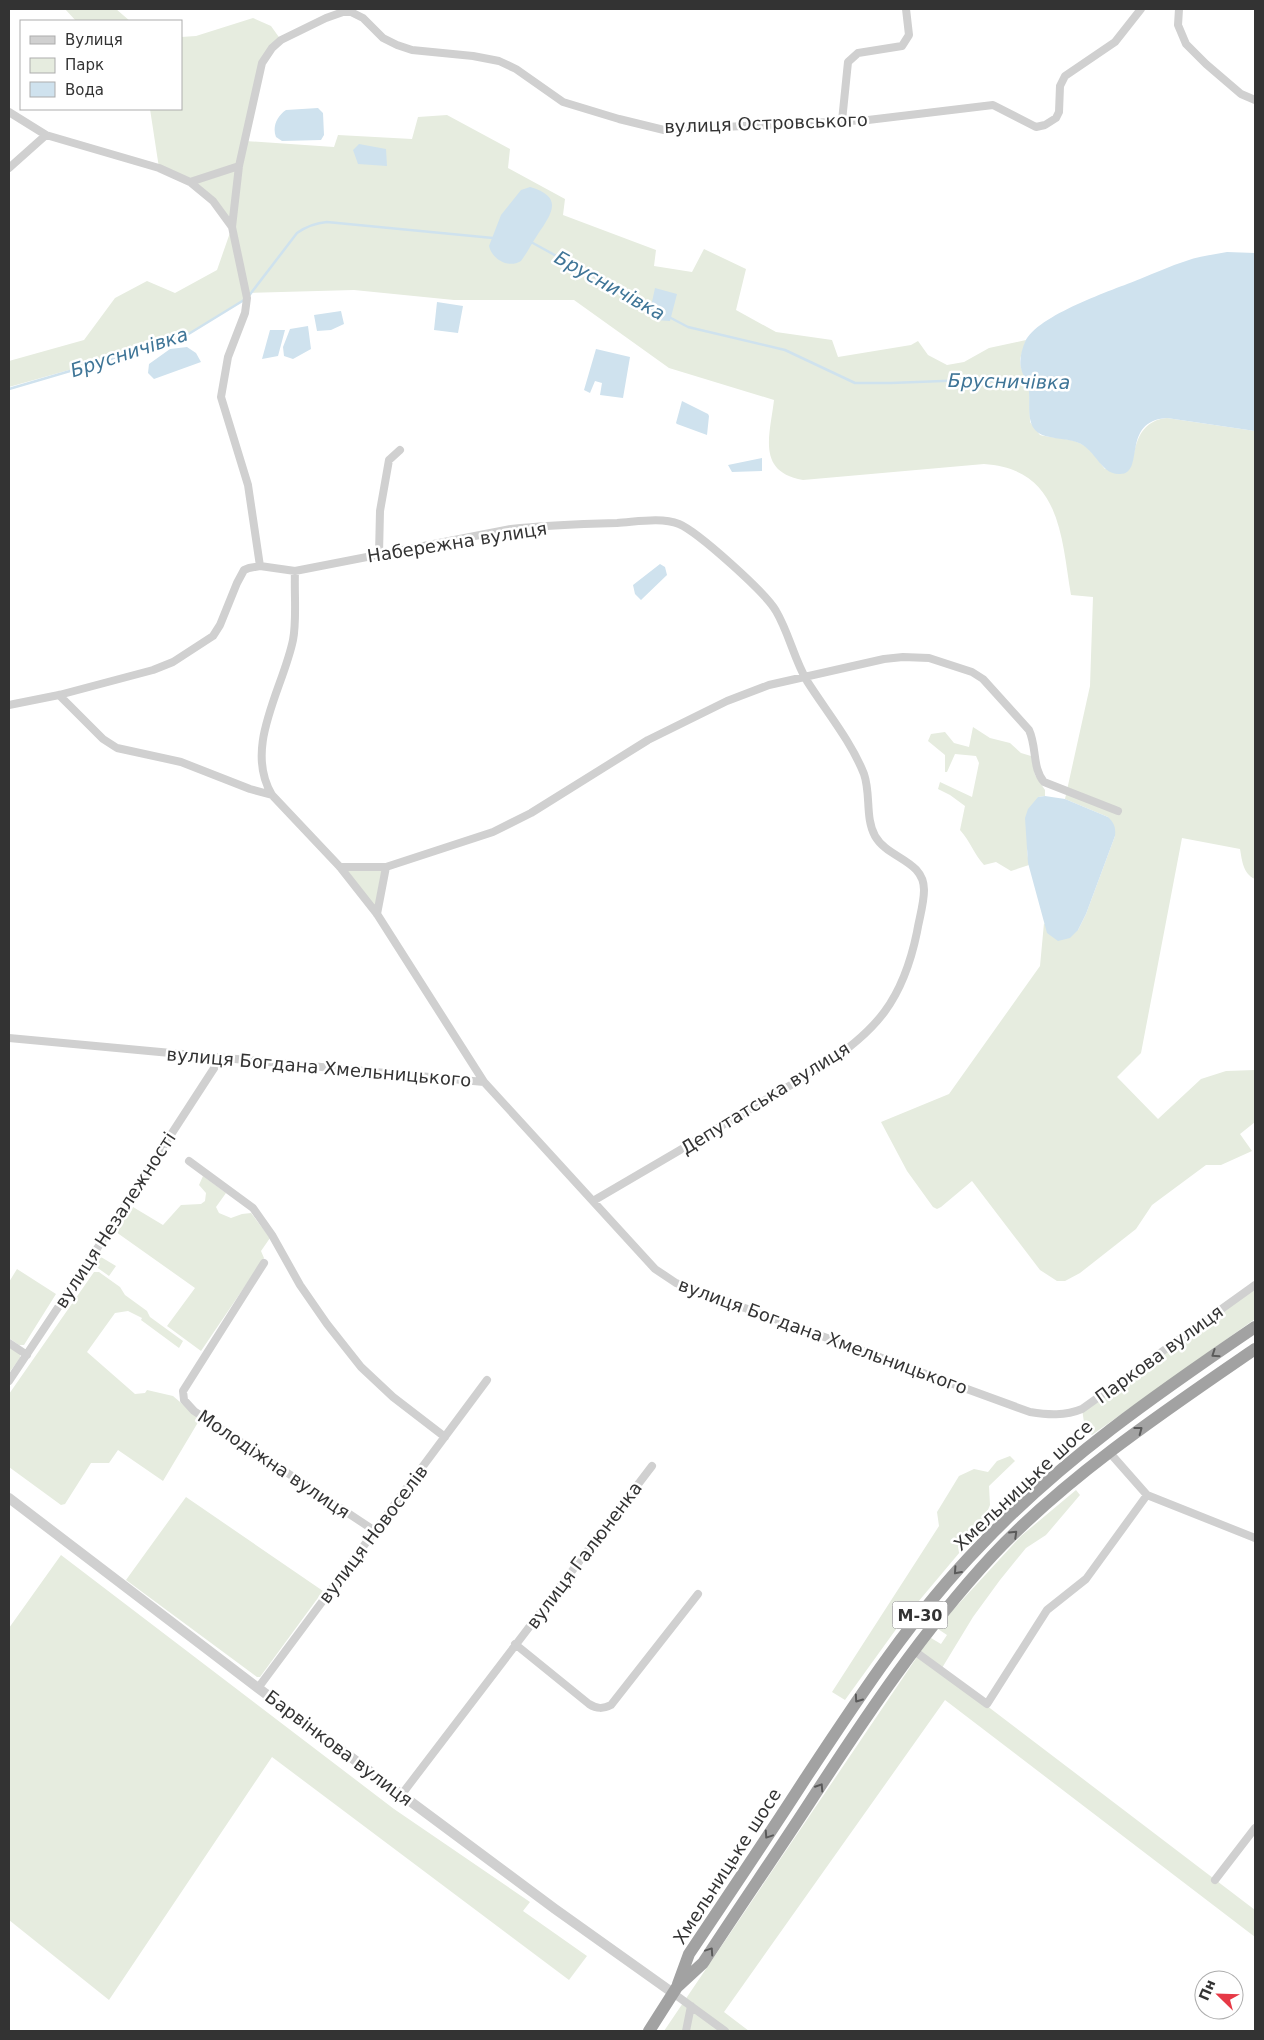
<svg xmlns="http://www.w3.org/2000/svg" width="1264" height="2040" font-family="'DejaVu Sans',sans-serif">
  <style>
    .green { fill: #e6ecdf }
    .water { fill: #cfe2ee }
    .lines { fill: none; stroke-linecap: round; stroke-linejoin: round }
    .stream { stroke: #cfe2ee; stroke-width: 2.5 }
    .minor { stroke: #d0d0d0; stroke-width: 8 }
    .tertiary { stroke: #d0d0d0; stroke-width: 10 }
    .trunk { stroke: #a2a2a2; stroke-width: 12 }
    .oneway { stroke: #5a5a5a }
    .labels { text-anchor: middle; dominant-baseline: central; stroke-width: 5; stroke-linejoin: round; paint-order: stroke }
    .shield { fill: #fff; stroke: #707070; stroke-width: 1 }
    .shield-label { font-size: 16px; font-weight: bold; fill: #333 }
    .street-label { font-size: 18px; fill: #333; stroke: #fff }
    .water-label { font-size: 19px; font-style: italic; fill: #3f7597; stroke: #fff }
  </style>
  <rect width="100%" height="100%" fill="#fff"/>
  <path class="green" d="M65 9H116L130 21H76Z
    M253 18 271 26 281 40 266 55 245 141 334 147 338 135 412 139 418 117 447 115 510 149 508 168 565 199 563 215 656 250 654 266 692 272 704 249 746 269 736 310 776 332 832 340 838 357 911 345 918 341 928 355 947 365 964 362 989 348 1026 340 1020 359 1021 368 1029 383 1030 422 1040 435C1056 439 1077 437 1090 450 1096 455 1100 463 1105 469L1134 453C1138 434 1146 420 1167 418L1255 431V879C1243 874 1242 860 1240 849L1182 838 1141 1053 1117 1077 1158 1119 1201 1079 1226 1071 1255 1070V1122L1240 1134 1252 1151 1221 1165H1206L1152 1205 1136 1229 1080 1273 1065 1281H1057L1040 1270 972 1181 941 1207 937 1209 933 1207 907 1171 881 1122 949 1094 1040 966 1044 923 1049 931 1078 930 1086 914 1115 836 1108 817 1065 799 1090 686 1093 597 1071 595C1061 536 1061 469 984 464L803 480C756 472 770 435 774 400L669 368 574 300H454L354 290 248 293 247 298 182 338 9 387V361L84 340 115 298 147 281 175 293 217 270 232 227 197 187 159 168 150 109H181V37L196 36Z
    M973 727 990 738 1010 743 1021 753 1031 756 1035 775 1045 790V796L1038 797 1027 851 1029 865 1011 871 996 862 984 865C974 854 970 841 960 830L965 806 950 795 938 789 940 782 972 797 979 763 976 756 955 754 947 772H945V755L928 741 931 734 945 732 954 743 969 747Z
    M340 867H386L377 914Z
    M203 1176 226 1193 216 1207 219 1213 231 1218 242 1214 251 1213 270 1238 261 1251 264 1258 201 1351 167 1326 195 1288 116 1232 133 1207 163 1225 181 1205 201 1204 205 1201 206 1193 199 1185Z
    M101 1257 116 1266 109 1276 95 1266Z
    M17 1269 56 1294 24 1345H19L9 1338V1282Z
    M94 1272H99L120 1287 125 1295 147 1311 150 1317 183 1341 179 1348 141 1320 142 1318 128 1311 115 1313 87 1352 135 1394 145 1393 147 1390 173 1396 200 1419 163 1481 118 1450 109 1463H91L65 1504 61 1505 9 1467V1394Z
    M1255 1285V1319L1092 1435 1085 1429 1082 1409Z
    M9 1346 20 1353V1358L9 1373Z
    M1010 1456 1015 1461 989 1486 990 1505 981 1527 902 1621 845 1700 832 1692 939 1526 937 1512 959 1476 974 1469 988 1472 997 1461Z
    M1076 1490 1080 1495 1046 1535 1026 1548 1000 1580 973 1617 942 1668 920 1652 931 1638 941 1644 947 1635 938 1629 953 1610 1021 1536Z
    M186 1497 323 1591 260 1677H257L126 1580Z
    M61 1555 394 1809 530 1902 523 1911 587 1956 569 1980 272 1757 109 2000 9 1920V1628Z
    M919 1654 1255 1910V1937L945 1700 724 2012 749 2031H664Z"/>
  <path class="water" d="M318 108 323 113 324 135 321 140 282 141 276 137C272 127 277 116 286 110Z
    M359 144 386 149 387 166 358 164 353 150Z
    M530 187C564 197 552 213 538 234 532 243 527 253 521 261 508 269 492 259 489 246L501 215 521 190Z
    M1227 252 1255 253V431L1167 418C1120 421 1146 474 1120 474 1099 475 1096 446 1073 441 1065 439 1058 439 1050 437 1025 433 1030 413 1029 392 1029 381 1023 378 1021 368 1019 360 1022 349 1025 342 1037 315 1113 290 1140 279 1155 273 1170 266 1186 261 1199 256 1213 255 1227 252Z
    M655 288 677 294 670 321 655 320 650 311Z
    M437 302 463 306 458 333 434 330Z
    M341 311 344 324 331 330 317 331 314 315Z
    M308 326 311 349 293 359 284 356 283 347 290 329Z
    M270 330H285L278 356 262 359Z
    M187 347 196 353 201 362 154 379 148 373 149 364 170 349Z
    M596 349 630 357 623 398 600 395 602 383 595 381 590 393 584 390Z
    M682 401 708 414 709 416 707 435 677 424 676 423Z
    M762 458V471L732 472 728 465Z
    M660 564 665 567 667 575 641 600 635 594 633 585Z
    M1045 796 1065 799 1108 817C1114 823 1116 827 1115 836L1086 914 1078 930 1070 938 1058 941 1047 933 1028 863 1025 818 1028 809 1038 797Z"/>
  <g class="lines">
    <path class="stream" d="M531 242 653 309
      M248 297 297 233C307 226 315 223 327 222L493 238
      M669 317 688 327 785 350 855 383H891L969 380 1031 383
      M9 389 182 338 244 300"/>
    <path class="minor" d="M1179 9 1178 25 1186 44 1206 64 1241 94 1255 100
      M9 112 46 135 159 168 190 182 239 166
      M842 121 848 62 858 53 902 46 909 35 906 9
      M9 168 46 135
      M190 182 213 201 232 227 247 298 245 313 228 357 221 397 248 485 260 566
      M232 227 239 166 262 63 272 48 281 40 326 18 343 12H351L363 18 383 38 397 45 412 50 473 56 499 61 516 69 563 102 619 119 664 130 868 120 993 105 1036 127 1045 125 1056 118 1059 112 1060 86 1065 76 1115 42 1141 9
      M379 554 380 511 389 460 400 450
      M295 571C294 593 297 620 293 640 283 689 243 747 272 795L340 867 377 914 484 1082
      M59 695 103 739 117 748 181 762 250 789 272 795
      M9 705 59 695 153 670 173 662 213 636 220 625 237 583 244 570 249 568 260 566 295 571 511 529C546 525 581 524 617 523 636 522 661 517 679 524 698 532 766 593 776 611 789 633 794 659 807 681 826 711 851 741 864 774 871 794 865 818 875 836 888 859 924 860 924 890 924 904 919 919 917 932 903 1000 877 1031 820 1068L593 1201
      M340 867H386L493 832 531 813 648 740 727 701 769 685 884 659 903 657 929 658 972 672 983 679 1029 730C1037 747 1032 768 1044 782L1118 811
      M377 914 386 867
      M9 1038 484 1082 655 1269 676 1283 1030 1412C1048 1415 1065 1416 1082 1409L1255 1285
      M189 1161 253 1208 272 1235 300 1285 327 1324 361 1367 393 1397 445 1437
      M264 1263 183 1391 184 1400 194 1411 375 1531
      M9 1343 27 1355
      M9 1381 89 1261 220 1059
      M1110 1453 1147 1495 1255 1538
      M515 1644 589 1704C597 1709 603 1709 611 1705L698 1594
      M913 1650 987 1704 1047 1610 1086 1579 1147 1495
      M258 1688 487 1380
      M402 1794 652 1466
      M1215 1880 1255 1828
      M673 1993 725 2031
      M686 2031 691 2006"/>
    <path class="tertiary" d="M9 1498 258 1688 555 1909 673 1993"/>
    <path class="trunk" d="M678 1984 689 1954C728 1896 767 1838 805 1779 859 1697 912 1616 980 1546 1061 1460 1158 1393 1255 1327
      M649 2031 677 1987 703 1963C738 1909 775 1856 810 1802 866 1716 922 1632 992 1556 1066 1477 1166 1410 1255 1349"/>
  </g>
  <defs><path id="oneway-chevron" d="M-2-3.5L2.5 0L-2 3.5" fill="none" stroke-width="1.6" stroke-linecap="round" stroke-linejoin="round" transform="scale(1.25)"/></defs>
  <g class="oneway">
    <use href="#oneway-chevron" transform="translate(1215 1354) rotate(146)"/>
    <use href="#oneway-chevron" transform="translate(1139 1430) rotate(-37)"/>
    <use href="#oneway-chevron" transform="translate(1014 1534) rotate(-44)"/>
    <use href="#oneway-chevron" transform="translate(957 1571) rotate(132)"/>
    <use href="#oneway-chevron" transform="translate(858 1699) rotate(125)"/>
    <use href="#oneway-chevron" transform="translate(820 1787) rotate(-57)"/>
    <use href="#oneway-chevron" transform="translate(768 1835) rotate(124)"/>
    <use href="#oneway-chevron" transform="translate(710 1951) rotate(-56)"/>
  </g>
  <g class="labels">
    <rect class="shield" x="892.5" y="1601.5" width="55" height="27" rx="4"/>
    <g class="shield-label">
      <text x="920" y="1615">М-30</text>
    </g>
    <g class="street-label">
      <text transform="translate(766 123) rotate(-2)">вулиця Островського</text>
      <text transform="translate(457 542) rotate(-9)">Набережна вулиця</text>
      <text transform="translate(319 1067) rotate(5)">вулиця Богдана Хмельницького</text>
      <text transform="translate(765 1098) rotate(-32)">Депутатська вулиця</text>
      <text transform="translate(115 1220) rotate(-57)">вулиця Незалежності</text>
      <text transform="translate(823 1336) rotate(20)">вулиця Богдана Хмельницького</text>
      <text transform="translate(1159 1354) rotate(-36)">Паркова вулиця</text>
      <text transform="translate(274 1464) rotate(34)">Молодіжна вулиця</text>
      <text transform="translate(1023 1485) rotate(-43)">Хмельницьке шосе</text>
      <text transform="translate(373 1534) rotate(-53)">вулиця Новоселів</text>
      <text transform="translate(584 1555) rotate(-53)">вулиця Галюненка</text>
      <text transform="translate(339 1748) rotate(37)">Барвінкова вулиця</text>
      <text transform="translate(727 1866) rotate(-57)">Хмельницьке шосе</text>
    </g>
    <g class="water-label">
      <text transform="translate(610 285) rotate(29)">Брусничівка</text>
      <text transform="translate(129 352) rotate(-18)">Брусничівка</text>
      <text transform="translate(1009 381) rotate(1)">Брусничівка</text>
    </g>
  </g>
  <rect width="1264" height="2040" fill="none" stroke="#333333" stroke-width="20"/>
  <rect x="20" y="20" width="162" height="90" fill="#ffffff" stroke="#adadad"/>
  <rect x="30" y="36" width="25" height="8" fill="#d0d0d0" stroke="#adadad"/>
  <text x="65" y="45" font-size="15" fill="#333333">Вулиця</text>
  <rect x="30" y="58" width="25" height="15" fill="#e6ecdf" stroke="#adadad"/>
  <text x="65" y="70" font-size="15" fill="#333333">Парк</text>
  <rect x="30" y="82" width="25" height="15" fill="#cfe2ee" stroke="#adadad"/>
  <text x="65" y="95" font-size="15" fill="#333333">Вода</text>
  <g transform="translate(1219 1995) rotate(293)"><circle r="24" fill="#ffffff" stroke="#adadad"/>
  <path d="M0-4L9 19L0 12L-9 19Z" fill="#e63946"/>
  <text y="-8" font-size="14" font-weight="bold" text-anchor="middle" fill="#333333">Пн</text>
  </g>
</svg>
